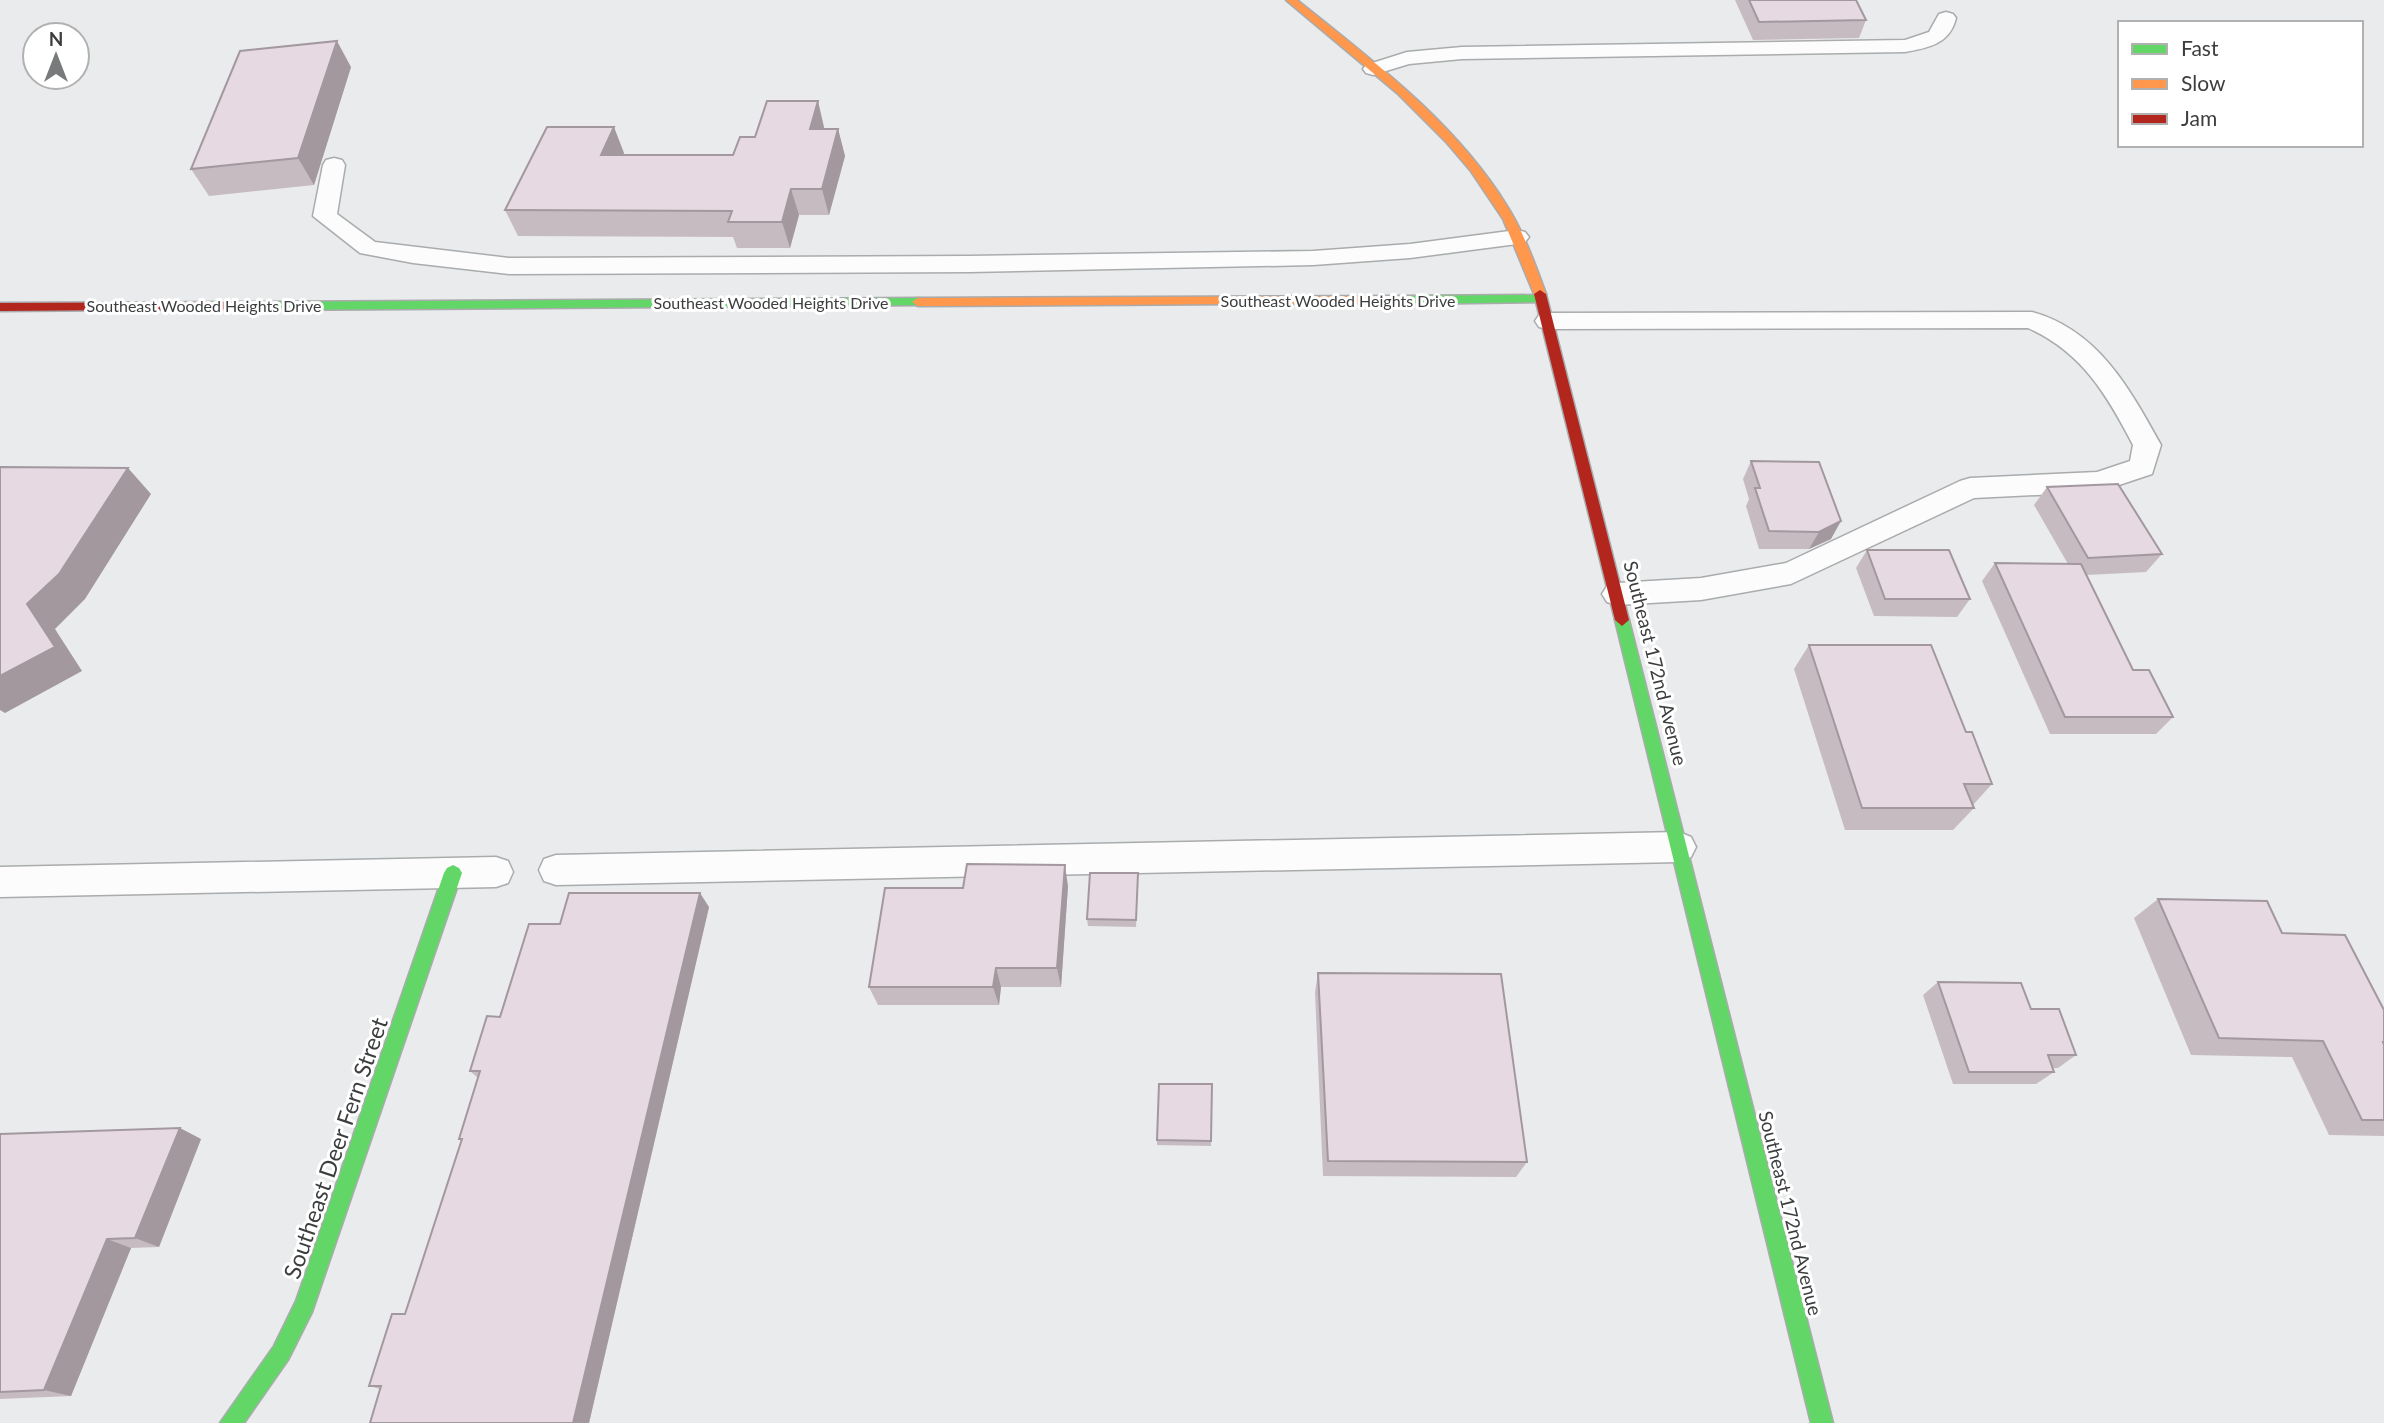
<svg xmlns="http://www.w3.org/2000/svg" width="2384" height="1423" font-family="Lato,sans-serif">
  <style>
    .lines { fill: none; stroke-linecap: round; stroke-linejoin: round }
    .lane-casing { stroke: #a9abac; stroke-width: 3 }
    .fast-casing { stroke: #a9abac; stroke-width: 3 }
    .slow-casing { stroke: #a9abac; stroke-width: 3 }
    .jam-casing { stroke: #a9abac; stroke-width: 3 }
    .lane { fill: #fcfcfc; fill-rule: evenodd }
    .fast { fill: #63d668; fill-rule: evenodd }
    .slow { fill: #ff974d; fill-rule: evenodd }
    .jam { fill: #b3261e; fill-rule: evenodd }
    .wall { fill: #c7bbc2 }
    .shaded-wall { fill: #a2989e }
    .building { fill: #e7d9e2; stroke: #a2989e; stroke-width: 2 }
    .labels { text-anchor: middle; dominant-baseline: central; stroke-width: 6; stroke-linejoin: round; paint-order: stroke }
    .far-street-label { font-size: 16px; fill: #3c3d3e; stroke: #fff }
    .street-label { font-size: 19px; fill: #3c3d3e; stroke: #fff }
    .near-street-label { font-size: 23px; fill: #3c3d3e; stroke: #fff }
  </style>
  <rect width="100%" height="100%" fill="#e9ebec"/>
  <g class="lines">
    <defs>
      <path id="lane" d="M1946 12 1953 14 1956 18C1950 44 1928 48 1905 52L1462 59 1409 64 1373 75 1366 73 1363 69 1366 65 1407 52 1462 47 1905 40 1929 32 1939 14Z
        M334 158 342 160 345 165 337 214 375 242 509 258 969 256 1313 251 1410 244 1517 230 1525 232 1529 237 1525 242 1517 244 1410 258 1313 265 969 272 509 274 413 263 360 253 313 216 323 165 326 160Z
        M2032 312C2098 330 2130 389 2161 445L2152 474 2098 492 1974 498 1791 584 1701 600 1617 605 1607 602 1602 594 1607 586 1617 583 1701 578 1786 563 1960 481 1970 478 2097 472 2130 461 2133 445C2107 395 2082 352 2028 328L1548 329 1539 327 1535 321 1539 315 1548 313Z
        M1679 832 1691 837 1696 847 1691 857 1679 862 556 885 544 881 539 870 544 859 556 855Z
        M496 857 508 861 513 872 508 883 496 887 0 897V867Z"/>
      <path id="fast" d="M1542 295 1546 296V302L1403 304 1397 300 1403 296Z
        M918 298 922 299V305L263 310 257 306 263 302Z
        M1622 614 1629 620 1833 1423H1811L1615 620Z
        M453 865 459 868 462 873 312 1312 288 1360 244 1423H220L274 1346 296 1301 444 873 447 868Z"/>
      <path id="slow" d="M1286 0H1297C1373 61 1455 122 1507 206 1524 233 1535 264 1546 294L1544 297 1540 298 1534 294 1503 219 1470 170 1447 143 1397 93Z
        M1403 296 1409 300 1407 303 918 306 912 302 918 298Z"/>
      <path id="jam" d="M1540 290 1546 294 1629 620 1622 626 1615 620 1534 294Z
        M263 302 269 306 267 309 0 311V303Z"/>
    </defs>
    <use href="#lane" class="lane-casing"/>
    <use href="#fast" class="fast-casing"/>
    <use href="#slow" class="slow-casing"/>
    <use href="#jam" class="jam-casing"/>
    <use href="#lane" class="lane"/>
    <use href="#fast" class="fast"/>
    <use href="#slow" class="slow"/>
    <use href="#jam" class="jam"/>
  </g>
  <path class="wall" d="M1735 0H1856L1866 20 1859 38 1753 40Z
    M351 67 314 185 209 196 191 169Z
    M824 127V129H838L845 156 829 215H799L790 248H737L733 237 518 236 505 210 624 153 623 155H733L755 137Z
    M1751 461 1831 539 1809 549H1759L1746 506 1749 499 1743 479Z
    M2047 487 2162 554 2146 572 2086 575 2133 670 2173 717 2156 734H2050L1982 581 1995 563 2068 564 2034 505Z
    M1867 550 1970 599 1957 617 1874 616 1856 568Z
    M1809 645 1966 732 1992 784 1973 805 1974 808 1953 830H1845L1794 669Z
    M1138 880 1136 927 1088 926 1087 919Z
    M1068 886 1061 987H1001L999 1005H878L869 987 963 888Z
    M2158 899 2282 933 2384 1010V1136L2329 1135 2292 1057 2191 1055 2134 918Z
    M709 907 589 1423H370L380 1389 369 1386 405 1314 461 1141 459 1139 478 1078 470 1071 500 1017 560 924Z
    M1318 973 1527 1162 1516 1177 1323 1176 1315 992Z
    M1938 982 2031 1009 2076 1055 2058 1068H2053L2054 1072 2036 1084H1953L1923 995Z
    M1212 1084 1211 1146 1157 1145V1140Z
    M0 1134 201 1139 159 1247 131 1248 71 1396 0 1399Z"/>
  <path class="shaded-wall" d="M337 41 351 67 314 185 298 158Z
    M818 101 824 127 817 155 810 129Z
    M614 127 624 153 612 182 601 155Z
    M838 129 845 156 829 215 822 189Z
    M791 189 799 215 790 248 782 222Z
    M128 468 151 494 85 599 55 629 82 671 5 713 0 710V676L27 604Z
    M1841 521 1831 539 1809 549 1819 532Z
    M1065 865 1068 886 1061 987 1057 968Z
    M700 893 709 907 589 1423H573Z
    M996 968 1001 987 999 1005 993 987Z
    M180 1128 201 1139 159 1247 135 1238Z
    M107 1239 131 1248 71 1396 44 1390Z"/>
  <path class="building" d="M1749 0H1856L1866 20 1759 22Z
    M337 41 298 158 191 169 240 51Z
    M767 101H818L810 129H838L822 189H791L782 222H728L732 211 505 210 547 127H614L601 155H733L740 137H755Z
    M1751 461 1819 462 1841 521 1819 532 1769 531 1755 488H1760Z
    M0 467 128 468 59 574 27 604 55 647 0 676Z
    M2118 484 2162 554 2088 558 2047 487Z
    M1867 550H1949L1970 599H1885Z
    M1995 563 2081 564 2133 670H2149L2173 717H2065Z
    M1809 645H1931L1966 732H1972L1992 784H1964L1974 808H1862Z
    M967 864 1065 865 1057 968H996L993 987H869L885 888H963Z
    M1090 873H1138L1136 920 1087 919Z
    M569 893H700L573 1423H370L381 1386H369L392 1314H405L462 1139H459L480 1071H470L487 1016 500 1017 529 924H560Z
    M2158 899 2267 901 2282 933 2345 935 2384 1010V1042H2383L2384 1045V1120H2362L2323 1041 2219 1038Z
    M1318 973 1501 974 1527 1162 1328 1161Z
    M1938 982 2021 983 2031 1009H2059L2076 1055H2048L2054 1072H1969Z
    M1159 1084H1212L1211 1141 1157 1140Z
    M180 1128 135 1238 107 1239 44 1390 0 1392V1134Z"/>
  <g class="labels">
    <g class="far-street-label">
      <text x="1338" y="300">Southeast Wooded Heights Drive</text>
      <text x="771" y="302">Southeast Wooded Heights Drive</text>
      <text x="204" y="305">Southeast Wooded Heights Drive</text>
    </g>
    <g class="street-label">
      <text transform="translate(1656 663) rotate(76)">Southeast 172nd Avenue</text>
      <text transform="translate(1791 1213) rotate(76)">Southeast 172nd Avenue</text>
    </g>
    <g class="near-street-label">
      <text transform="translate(335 1148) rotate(-71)">Southeast Deer Fern Street</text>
    </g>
  </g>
  <rect x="2118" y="21" width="245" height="126" fill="#ffffff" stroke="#b1b1b2" stroke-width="2"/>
  <rect x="2132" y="44" width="35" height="10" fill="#63d668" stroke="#b1b1b2" stroke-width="2"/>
  <text x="2181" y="56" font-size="21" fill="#3c3d3e">Fast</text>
  <rect x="2132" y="79" width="35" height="10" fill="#ff974d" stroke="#b1b1b2" stroke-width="2"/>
  <text x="2181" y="91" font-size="21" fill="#3c3d3e">Slow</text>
  <rect x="2132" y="114" width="35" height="10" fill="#b3261e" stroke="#b1b1b2" stroke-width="2"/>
  <text x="2181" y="126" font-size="21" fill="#3c3d3e">Jam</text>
  <g transform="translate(56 56)"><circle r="33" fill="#ffffff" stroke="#b1b1b2" stroke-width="2"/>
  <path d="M0-5L12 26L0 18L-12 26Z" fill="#797a7b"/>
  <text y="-10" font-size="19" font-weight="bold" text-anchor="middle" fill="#3c3d3e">N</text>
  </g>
</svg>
